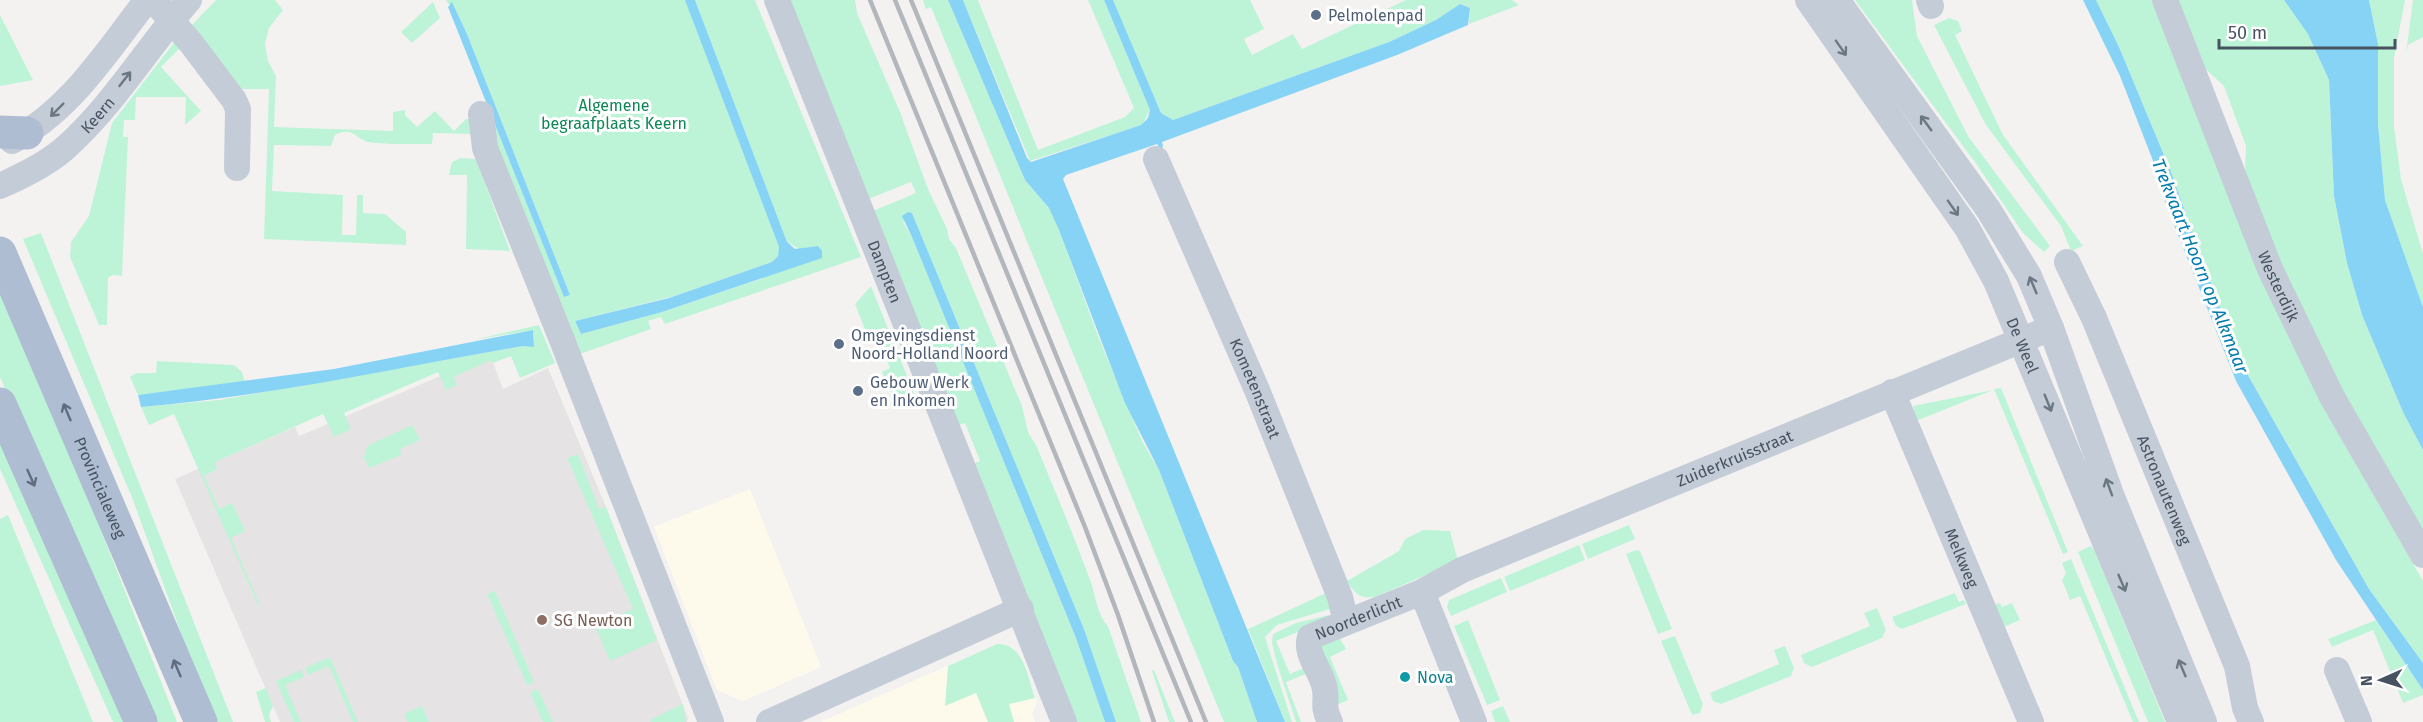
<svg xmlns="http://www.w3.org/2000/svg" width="2423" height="722" font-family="'Fira Sans',sans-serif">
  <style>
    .commercial { fill: #fefaeb }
    .education { fill: #e5e3e3 }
    .green { fill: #bdf4d8 }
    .water { fill: #86d3f6 }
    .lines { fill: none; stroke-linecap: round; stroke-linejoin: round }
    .minor { stroke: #c4ccd7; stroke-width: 26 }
    .major { stroke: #afbdd3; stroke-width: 33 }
    .rail { stroke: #b3b6bc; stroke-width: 4.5 }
    .oneway { stroke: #6c7784 }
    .oneway2 { stroke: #616d7e }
    .service-dot { fill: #5c6f8a; stroke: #fff; stroke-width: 2 }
    .education-dot { fill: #8d6e63; stroke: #fff; stroke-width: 2 }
    .culture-dot { fill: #0f9aa8; stroke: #fff; stroke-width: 2 }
    .labels { text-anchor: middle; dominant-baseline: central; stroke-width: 6; stroke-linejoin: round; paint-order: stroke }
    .service-label { font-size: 16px; fill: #4e5e75; stroke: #fff; text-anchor: start }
    .park-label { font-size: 16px; fill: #0d8756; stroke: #fff }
    .street-label { font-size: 16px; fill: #475261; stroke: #fff }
    .education-label { font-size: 16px; fill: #785e54; stroke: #fff; text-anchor: start }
    .culture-label { font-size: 16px; fill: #0d838f; stroke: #fff; text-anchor: start }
    .water-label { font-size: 18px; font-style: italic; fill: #017cb2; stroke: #fff }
  </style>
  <rect width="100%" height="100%" fill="#f4f2f1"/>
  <path class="commercial" d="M750 489 821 667 743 701 717 690 654 527Z
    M997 644 1013 647 1019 655 1037 702 1032 714 1035 722H821Z"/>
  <path class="education" d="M490 355 503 389 548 368 606 507 688 718 687 722H280L175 479 295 427 299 436Z"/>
  <path class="green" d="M216 0H275L283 10 269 28 265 44 268 61 276 76 274 127 393 131V112L405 110V115L417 127 435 111 454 131 466 119H470L475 134 433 133 432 144C422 144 371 145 365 141 354 135 349 127 335 135L331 146 274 145 272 191 343 195 342 235H356L357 195H363V213L385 214 406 232V245L264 239 269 89H242L192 25Z
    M446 0H686L779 247 778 256 772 262 674 296 575 321 581 334 662 312 761 279 818 246 799 249 787 242 695 0H755L861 257 665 324 661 317 648 321 651 329 577 355 490 129 496 127 564 297 570 295 467 34 453 4H448Z
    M789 0H855L857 13 900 112 928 189 947 229 949 239 956 248 1022 406 1028 432 1037 447C1055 491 1074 536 1090 580 1096 595 1097 615 1108 626L1141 722H1116L1084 629 912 213 903 222 912 237 1076 638 1105 722H1075L975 463 980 461 965 423 959 425 873 211 916 193 911 182 868 199Z
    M923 0H948L1025 180 1049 208 1059 230 1098 336 1142 441 1159 470 1233 661 1238 667 1257 722H1224L931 7 926 9Z
    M963 0H978L1038 150 1125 117 1134 108 1088 0H1104L1150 110 1142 125 1030 161Z
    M1112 0H1250L1264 29 1244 39 1252 55 1293 34 1302 49 1406 0H1512L1519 5 1469 24 1470 8 1460 4 1436 20 1389 42 1173 120 1161 113Z
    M1855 0H1912L1917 36 1968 136 2050 246 2044 252 2023 233 1977 165Z
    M2096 0H2153L2319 400 2423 581V663L2369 589 2249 377 2225 322 2171 172 2119 47Z
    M2176 0H2284L2308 33 2329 80 2334 196 2347 263 2362 315 2403 412 2423 450V536L2339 392 2290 286 2245 177 2246 146 2224 86 2201 65Z
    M2369 0H2405L2394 58V127L2401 179 2423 254V307L2385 200 2378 124V44Z
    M2413 0H2423V37L2408 45 2406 54Z
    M433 2 440 18 412 43 401 32Z
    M0 15 33 80 0 86Z
    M1949 18 1958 21 1962 31 1955 35 2003 135 2083 246 2071 251 2061 226 1986 125 1934 25Z
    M176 40 181 47 161 67 201 111 185 125 186 97H136L135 120H124L123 137H128L122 276 113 275 108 278 107 325H99L70 257 71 242 89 216 112 123Z
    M461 158 476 159 510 251 466 249 467 175H449L452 162Z
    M41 233 233 722H213L133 500 23 239Z
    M871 286 915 396 906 403 894 400 882 372 890 368 875 329 866 332 855 304Z
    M0 292 92 508 177 722H152L77 559 0 377Z
    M539 325 555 363 520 378 511 356 493 363 491 360 453 377 457 385 446 390 438 372 344 413 351 429 334 437 323 414 215 462 217 469 204 476 219 509 232 503 245 531 231 538 260 605H258L174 414 149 425 141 407 219 400 528 345 529 341 534 339 533 330 473 340Z
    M157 361 234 365 242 372 245 382 138 395 130 377 136 373H156Z
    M2001 388 2068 552 2063 554 1994 389Z
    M1993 390 1916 421 1913 406Z
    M412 425 420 440 400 449 401 455 369 468 364 458 367 446Z
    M0 435 129 722H113L0 469Z
    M578 454 599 509 606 507 657 640 610 661 595 626 633 609 567 458Z
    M8 515 93 722H0V519Z
    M1629 525 1635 539 1588 559 1582 544Z
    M1423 530 1450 531 1458 561 1375 597C1360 599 1355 594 1347 581L1399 551 1405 539Z
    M1579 545 1585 560 1510 591 1504 577Z
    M2091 546 2095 552 2165 722H2148L2078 552Z
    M1636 550 1640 551 1672 629 1658 634 1626 554Z
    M2071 559 2139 722H2133L2080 596 2070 600 2062 580 2066 573 2062 563Z
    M1501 578 1507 592 1451 616 1447 607 1449 600Z
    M495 591 534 682 527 685 487 594Z
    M1326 593 1333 608 1277 625 1265 637 1292 722H1285L1249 631 1246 630Z
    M1955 593 1959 602 1964 600 1966 604 1902 629 1896 626 1892 617Z
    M2000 603 2002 607 2012 603 2020 620 2001 628 1995 605Z
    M1877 608 1886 630 1882 638 1812 667 1804 663 1801 655 1870 626 1864 613Z
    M1329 615 1322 622 1276 641 1290 674 1304 668 1306 674 1286 682 1301 722H1296L1278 667 1272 643 1273 634 1296 623Z
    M1468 620 1500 700 1487 705 1454 626Z
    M2376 620 2423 690V695L2403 703 2373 630 2332 647 2328 639Z
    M1675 636 1703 704 1700 713 1692 715 1661 641Z
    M1339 637 1346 649 1330 657 1348 700 1332 707 1321 649 1324 642Z
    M997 644C1024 642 1028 679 1035 698L1009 704 1014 722H988L976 693 945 706 948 666Z
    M1785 646 1794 668 1791 676 1721 704 1713 701 1710 693 1779 664 1774 650Z
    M330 657 358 722H353L329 666 308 675 305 668Z
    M301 670 304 677 285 685 301 722H294L276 681Z
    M1154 670 1175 722H1169L1152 671Z
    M266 688 273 706 269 715 271 722H265L256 692Z
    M538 689 553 722H543L530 693Z
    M683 704 686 722H651L650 720Z
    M422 706 429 722H408L404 714Z
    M1503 706 1510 722H1495L1491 711Z"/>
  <path class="water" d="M685 0H695L787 242 795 249 818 246 822 251V258L662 312 581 334 575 321 669 298 772 262 778 256 779 247Z
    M948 0H963L1027 158 1031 162 1141 125 1148 118 1150 110 1104 0H1113L1161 113 1173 120 1389 42 1436 20 1460 4 1470 8 1468 25 1397 55 1162 142 1163 147 1160 149 1157 144 1066 175 1063 179 1285 722H1257L1238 667 1233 661 1159 470 1125 403 1059 230 1049 208 1025 180Z
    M2083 0H2096L2119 47 2171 172 2225 322 2249 377 2369 589 2423 663V690L2336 560 2236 381 2165 202 2157 171 2120 76Z
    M2284 0H2369L2378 44V124L2385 200 2423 307V450L2403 412 2362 315 2347 263 2334 196 2329 80 2308 34Z
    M452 2 467 34 570 295 564 297 448 7Z
    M908 212 912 213 1084 629 1116 722H1105L1076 638 912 237 902 216Z
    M533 330 534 347 523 346C396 368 270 396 141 407L138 395 334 369Z"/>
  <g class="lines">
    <g class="minor">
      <path id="s1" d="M777 0 1064 722"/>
      <path id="s2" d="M1808 0 1967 228 1996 281 2180 722"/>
      <path d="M1837 0 1988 209 2029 276 2051 328 2112 497 2204 722"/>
      <path d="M1929 0 1931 6"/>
      <path id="s3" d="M2165 0 2270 269 2332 397 2423 555"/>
      <path d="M161 9 191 43 234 100 238 109 237 168"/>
      <path d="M481 114 485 148 562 340 711 722"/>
      <path d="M12 141C71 110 107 51 147 0"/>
      <path id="s4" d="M1156 159 1257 390 1340 597 1346 622"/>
      <path id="s5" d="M0 186C22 176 45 165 64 149 112 107 147 48 189 0"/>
      <path id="s6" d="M2067 262 2094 318 2237 666 2245 708 2251 722"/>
      <path id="s7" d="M1892 392 2031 722"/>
      <path d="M1422 592 1474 722"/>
      <path d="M2337 670 2359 722"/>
      <path d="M769 722 1021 609"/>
      <path id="s8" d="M1330 722C1322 704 1327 706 1325 690 1323 672 1304 655 1310 637L1422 592 1462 570 2051 328"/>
    </g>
    <g class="major">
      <path d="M0 132 27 133"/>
      <path id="s9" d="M0 253 201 722"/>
      <path d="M0 404 141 722"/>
    </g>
    <path class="rail" d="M870 0 1085 527 1118 615 1154 722
      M895 0 1191 722
      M911 0 1206 722"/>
  </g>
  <defs><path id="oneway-shaft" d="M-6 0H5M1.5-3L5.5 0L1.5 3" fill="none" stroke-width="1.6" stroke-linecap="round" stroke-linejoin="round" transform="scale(1.5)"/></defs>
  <g class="oneway">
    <use href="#oneway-shaft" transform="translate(1841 48) rotate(55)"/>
    <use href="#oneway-shaft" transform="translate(125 79) rotate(-52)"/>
    <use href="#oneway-shaft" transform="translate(57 110) rotate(135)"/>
    <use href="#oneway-shaft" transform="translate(1926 123) rotate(-126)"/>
    <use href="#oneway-shaft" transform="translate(1953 208) rotate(55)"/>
    <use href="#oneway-shaft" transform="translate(2033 285) rotate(-113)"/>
    <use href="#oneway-shaft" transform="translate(2048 403) rotate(68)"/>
    <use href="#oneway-shaft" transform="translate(2109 487) rotate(-110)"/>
    <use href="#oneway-shaft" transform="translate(2122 583) rotate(67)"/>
    <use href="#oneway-shaft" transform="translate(2182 668) rotate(-113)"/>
  </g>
  <g class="oneway2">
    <use href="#oneway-shaft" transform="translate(67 412) rotate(-113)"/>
    <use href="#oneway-shaft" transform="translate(31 478) rotate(66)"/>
    <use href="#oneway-shaft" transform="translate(177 668) rotate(-113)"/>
  </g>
  <g class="service-dot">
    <circle cx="1316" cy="15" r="6"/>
    <circle cx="839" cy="344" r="6"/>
    <circle cx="858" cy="391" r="6"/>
  </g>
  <circle class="education-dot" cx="542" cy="620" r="6"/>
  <circle class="culture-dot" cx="1405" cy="677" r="6"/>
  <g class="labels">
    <g class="service-label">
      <text x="1328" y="15">Pelmolenpad</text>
      <text x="851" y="335">Omgevingsdienst<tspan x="851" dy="18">Noord-Holland Noord</tspan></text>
      <text x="870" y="382">Gebouw Werk<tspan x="870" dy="18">en Inkomen</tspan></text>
    </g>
    <g class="park-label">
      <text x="614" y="105">Algemene<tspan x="614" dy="18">begraafplaats Keern</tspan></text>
    </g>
    <g class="street-label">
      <text stroke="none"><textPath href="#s5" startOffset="122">Keern</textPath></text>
      <text stroke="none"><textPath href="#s1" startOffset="292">Dampten</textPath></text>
      <text stroke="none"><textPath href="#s3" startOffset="308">Westerdijk</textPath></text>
      <text stroke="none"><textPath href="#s2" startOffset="408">De Weel</textPath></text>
      <text stroke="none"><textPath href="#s4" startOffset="250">Kometenstraat</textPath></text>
      <text stroke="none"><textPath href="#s8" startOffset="550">Zuiderkruisstraat</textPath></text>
      <text stroke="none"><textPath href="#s9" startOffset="255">Provincialeweg</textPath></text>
      <text stroke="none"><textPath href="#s6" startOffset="248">Astronautenweg</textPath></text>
      <text stroke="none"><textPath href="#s7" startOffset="180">Melkweg</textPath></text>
      <text stroke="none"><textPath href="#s8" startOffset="141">Noorderlicht</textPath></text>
    </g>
    <g class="education-label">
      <text x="554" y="620">SG Newton</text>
    </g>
    <g class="culture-label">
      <text x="1417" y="677">Nova</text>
    </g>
    <g class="water-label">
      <text transform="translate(2200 266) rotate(68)">Trekvaart Hoorn op Alkmaar</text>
    </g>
  </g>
  <g transform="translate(2381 680) rotate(267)" stroke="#ffffff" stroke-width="4.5" paint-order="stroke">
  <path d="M0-4.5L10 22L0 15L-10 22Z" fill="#475261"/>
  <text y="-9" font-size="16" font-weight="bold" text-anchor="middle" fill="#475261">N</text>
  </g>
  <path d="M2219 39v9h176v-9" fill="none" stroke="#475261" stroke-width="3"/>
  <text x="2228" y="39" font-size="18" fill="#475261" stroke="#ffffff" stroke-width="4.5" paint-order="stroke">50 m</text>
</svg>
